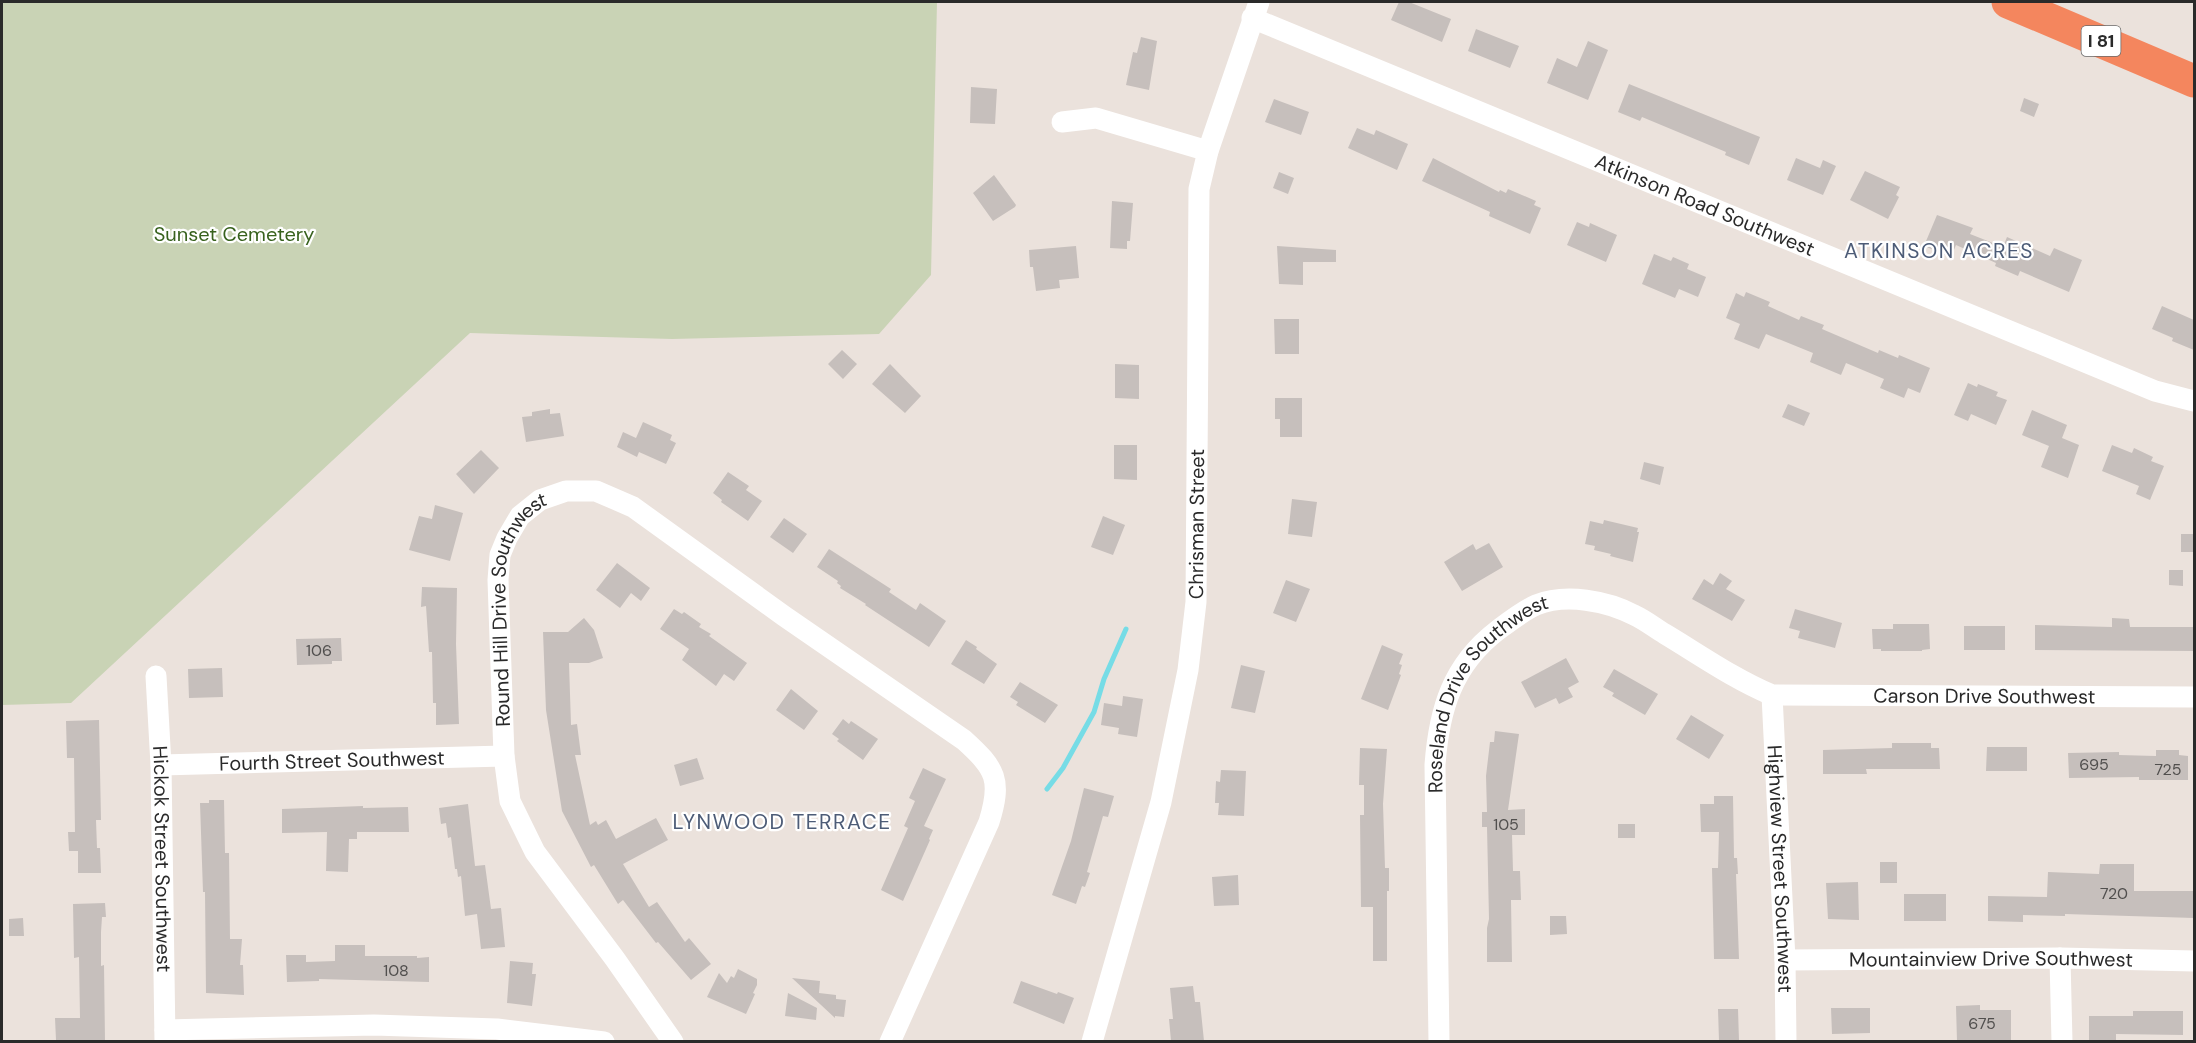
<svg xmlns="http://www.w3.org/2000/svg" width="2196" height="1043" font-family="'DM Sans',sans-serif">
  <style>
    .cemetery { fill: #c9d3b5 }
    .lines { fill: none; stroke-linecap: round; stroke-linejoin: round }
    .stream { stroke: #76dce6; stroke-width: 5 }
    .building { fill: #c6bfbc }
    .street { stroke: #fff; stroke-width: 21 }
    .highway { stroke: #f4865e; stroke-width: 33 }
    .labels { text-anchor: middle; dominant-baseline: central; stroke-width: 4.5; stroke-linejoin: round; paint-order: stroke }
    .number-label { font-size: 16px; fill: #514f4e }
    .shield { fill: #fff; stroke: #6a6a6a; stroke-width: 1.5 }
    .shield-label { font-size: 18px; font-weight: bold; fill: #2a2a2a }
    .street-label { font-size: 20px; fill: #2a2a2a; stroke: #fff }
    .park-label { font-size: 20px; fill: #38621e; stroke: #fff }
    .neighbourhood-label { font-size: 21px; letter-spacing: 1.5px; fill: #4d5c77; stroke: #fff }
  </style>
  <rect width="100%" height="100%" fill="#ebe2dc"/>
  <path class="cemetery" d="M2 2H937L931 275 879 334 672 339 470 333 71 703 2 705Z"/>
  <g class="lines">
    <path class="stream" d="M1047 789 1063 768 1094 712 1104 679 1126 629"/>
  </g>
  <path class="building" d="M1399 2H1409L1451 19 1442 42 1391 20Z
    M1476 29 1519 46 1510 68 1468 51Z
    M1141 37 1157 41 1149 90 1126 85 1133 52 1137 53Z
    M1588 41 1608 50 1588 100 1547 83 1557 58 1577 67Z
    M1629 84 1760 137 1749 165 1725 155 1726 152 1642 117 1640 121 1618 112Z
    M971 87 997 89 995 124 970 123Z
    M2024 98 2039 104 2034 117 2020 111Z
    M1274 99 1309 112 1301 135 1265 122Z
    M1357 128 1374 135 1376 130 1408 144 1397 170 1348 148Z
    M1433 158 1499 192 1500 190 1506 193 1508 189 1536 201 1534 205 1541 208 1530 234 1489 216 1490 212 1422 181Z
    M1796 158 1820 168 1823 160 1836 166 1823 195 1787 180Z
    M1865 171 1900 187 1896 195 1899 197 1888 219 1850 200Z
    M1279 172 1294 178 1288 194 1273 188Z
    M994 175 1016 205 1015 207 993 221 973 193Z
    M1112 201 1133 203 1130 241H1127V249L1110 248Z
    M1937 215 1973 228 1970 234 2003 247 2007 237 2050 256 2054 248 2082 260 2069 292 2020 271 2018 276 1995 266 1996 263 1956 245 1951 257 1924 246Z
    M1577 222 1589 227 1590 223 1617 235 1606 262 1567 245Z
    M1076 246 1079 278 1059 280 1060 288 1036 291 1033 267H1030L1029 250Z
    M1277 246 1336 250V262H1303V285L1279 284Z
    M1654 254 1671 261 1673 257 1689 264 1687 269 1706 277 1698 297 1679 289 1675 298 1642 284Z
    M1746 292 1770 302 1768 306 1799 320 1801 316 1824 325 1822 329 1878 353 1879 350 1898 358 1899 355 1930 368 1920 393 1908 388 1904 398 1880 388 1884 379 1846 363 1841 375 1810 362 1813 353 1766 334 1759 349 1734 339 1740 324 1726 318 1736 293 1744 297Z
    M2162 306 2194 320V350L2172 341 2173 338 2152 329Z
    M1274 319H1299V354H1275Z
    M842 350 857 364 843 379 828 364Z
    M890 364 921 396 905 413 872 384Z
    M1115 364 1139 365V399L1115 398Z
    M1968 383 1977 387 1978 384 1998 392 1996 396 2007 400 1996 425 1971 414 1968 421 1954 415Z
    M1275 398H1302V437H1280V419H1275Z
    M1788 404 1810 413 1804 426 1782 417Z
    M550 409V414L560 413 564 436 526 442 522 417 532 416V412Z
    M2032 410 2067 425 2062 438 2079 445 2068 478 2041 467 2049 446 2022 435Z
    M643 422 672 435 670 440 676 443 666 464 639 452 637 457 617 447 623 432 636 438Z
    M1114 445H1137V480L1114 479Z
    M2112 445 2132 453 2134 448 2153 457 2151 461 2164 466 2150 500 2136 494 2139 486 2102 471Z
    M481 450 499 468 474 494 456 474Z
    M1644 462 1664 467 1660 485 1640 479Z
    M728 472 749 486 746 490 762 501 748 521 721 502 722 500 713 493Z
    M1292 499 1317 502 1312 537 1288 534Z
    M435 505 463 513 450 561 409 550 419 516 432 519Z
    M1103 516 1125 525 1113 555 1091 547Z
    M784 518 807 534 793 553 770 537Z
    M1604 520 1638 528 1637 532H1639L1633 562 1610 556 1611 554 1594 550 1595 546 1585 544 1590 521 1603 524Z
    M2181 534H2194V552H2181Z
    M1489 543 1503 567 1462 591 1444 562 1473 544 1476 550Z
    M829 549 891 589 889 592 916 610 920 603 946 621 929 647 865 605 866 604 840 588 841 586 837 583 838 581 817 567Z
    M617 563 650 588 641 601 631 593 620 608 596 590Z
    M2169 570H2183V586L2169 585Z
    M1720 573 1732 581 1726 589 1745 600 1732 621 1692 599 1704 579 1713 585Z
    M1286 580 1310 589 1296 622 1273 613Z
    M422 587 457 588 456 644 459 724 436 725V703H433L432 652H429L426 606 421 607Z
    M674 609 682 614 684 612 701 624 699 627 711 634 709 636 747 663 734 681 724 674 716 686 682 660 689 649 660 629Z
    M1795 609 1842 623 1835 648 1798 638 1800 631 1789 628Z
    M584 618 594 630 603 658 589 663H569L571 725 577 724 581 755H575L590 825 596 821 598 825 606 820 616 839 656 818 668 840 623 864 649 907 657 902 685 942 689 938 711 964 691 980 658 942 656 943 623 900 618 904 594 865 591 867 562 811 546 710 543 632H568Z
    M2112 618 2129 619 2130 627H2194V651L2035 650V625L2112 627Z
    M1893 624H1929L1930 649 1922 650V651H1881V649H1873L1872 629H1893Z
    M1964 626H2005V650H1964Z
    M341 638 342 661H332V664L297 665 296 639Z
    M966 640 977 647 976 649 997 664 984 684 951 664Z
    M1382 645 1403 654 1399 664 1402 665 1399 674 1401 675 1388 710 1361 699Z
    M1566 658 1579 682 1568 688 1573 697 1559 704 1556 698 1535 708 1521 682Z
    M1241 665 1265 671 1255 713 1231 708Z
    M222 668 223 697 189 698 188 669Z
    M1614 669 1658 694 1645 715 1612 696 1614 693 1603 687Z
    M1020 682 1058 705 1045 723 1016 705 1018 702 1010 697Z
    M791 689 818 711 804 730 776 710Z
    M1123 696 1143 699 1137 737 1118 734 1119 728 1101 725 1104 703 1122 706Z
    M1691 715 1724 735 1709 759 1676 739Z
    M843 719 849 724 851 721 878 739 863 760 837 741 839 739 832 734Z
    M99 720 101 820H96L97 848H100L101 873H78V851H69L68 832H75L74 758H67L66 721Z
    M1495 731 1519 734 1508 810 1525 809V835H1512L1513 871H1520L1521 900H1511L1512 962H1487V928L1489 919 1487 827H1482V812H1487L1486 776 1490 742H1494Z
    M1892 743H1931V748H1939L1940 769H1866L1867 774H1823V750L1892 748Z
    M1987 747H2027V771H1986Z
    M1360 748 1387 749 1383 804 1385 868H1389V891H1387V961H1373V907H1361L1360 815H1364V785H1359Z
    M2156 750H2179V755L2188 756V780H2139V777L2069 778 2068 753 2119 752V755L2156 756Z
    M697 758 704 779 680 786 674 765Z
    M923 768 946 779 924 826 933 830 929 839 930 840 903 901 881 890 908 828 904 826 915 801 909 798Z
    M1221 770 1246 771 1244 816 1218 815 1219 803H1215L1216 781 1220 782Z
    M1084 788 1114 796 1108 817 1103 816 1087 872 1090 873 1085 887 1082 886 1076 904 1052 895 1071 841Z
    M1714 796H1733L1734 858H1737L1738 874H1736L1739 959H1714L1712 868H1718L1719 832H1701L1700 804H1714Z
    M209 800H224L225 853H229L230 939H242L240 965H243L244 995 206 993 205 892H203L200 803H209Z
    M468 804 475 866 485 865 491 909 501 908 505 947 481 949 477 914 465 916 461 876 458 877 457 869H455L451 837 448 838 446 823 441 824 439 808Z
    M363 806V808L408 807 409 832H357V839H349L348 872 326 871 327 832 282 833V809Z
    M1618 824H1635V838H1618Z
    M1880 862H1897V883H1880Z
    M2100 864H2134V891H2194V918L2065 914V916L2023 915V922L1988 921V896L2047 897 2048 872 2099 874Z
    M1238 875 1239 905 1214 906 1212 877Z
    M1858 882 1859 920 1828 919 1826 883Z
    M1904 894H1946V921H1904Z
    M105 903 106 917H102L101 932V966L104 965 105 1041 56 1040 55 1018H80L79 957 74 958 73 904Z
    M1550 916H1566L1567 934 1550 935Z
    M23 918 24 936H9V919Z
    M335 945H365V956H417V958L429 957V982L319 979V981L287 982 286 955H306V962L335 961Z
    M510 961 533 963 532 974H536L532 1006 507 1003Z
    M738 969 757 979V985L753 993 755 994 746 1014 707 997 719 973 727 983 731 976 734 978Z
    M792 978 820 981 819 993 836 995V999L846 1000 844 1017 835 1016V1018Z
    M1021 981 1057 994 1058 992 1074 998 1064 1024 1013 1003Z
    M1193 986 1195 1002H1200L1204 1041H1171L1169 1019H1173L1170 988Z
    M788 993 817 1008 816 1020 785 1016Z
    M1980 1005V1010H2011V1041H1957L1956 1006Z
    M1831 1008H1870V1033L1832 1034Z
    M1718 1009H1738L1739 1041H1719Z
    M2133 1011H2183V1035L2116 1034V1041H2089V1016H2133Z"/>
  <g class="lines">
    <g class="street">
      <path id="s1" d="M1252 18 2155 391 2194 401"/>
      <path d="M1062 122 1096 118 1208 151"/>
      <path id="s2" d="M156 676 161 765 165 1042"/>
      <path id="s3" d="M1772 695 1785 960 1786 1042"/>
      <path id="s4" d="M161 765 504 756"/>
      <path d="M2060 958 2062 1042"/>
      <path id="s5" d="M1785 960 2060 958 2194 961"/>
      <path d="M165 1030 374 1025 497 1029 604 1042"/>
      <path id="s6" d="M673 1042 615 959 535 852 510 801 504 756 498 580 500 555 507 538 520 516 540 500 566 491H596L633 507 784 616 964 740C996 769 1002 780 989 822L890 1042"/>
      <path id="s7" d="M1092 1042 1161 802 1188 670 1196 602 1199 189 1208 151 1259 2"/>
      <path id="s8" d="M1439 1042 1435 765C1439 710 1452 665 1498 630 1510 621 1523 611 1536 605 1566 593 1607 601 1634 615 1645 620 1655 628 1665 634 1700 655 1734 679 1772 695L2194 697"/>
    </g>
    <path class="highway" d="M2008 2 2194 81"/>
  </g>
  <g class="labels">
    <g class="number-label">
      <text x="319" y="650">106</text>
      <text x="2094" y="764">695</text>
      <text x="2168" y="769">725</text>
      <text x="1506" y="824">105</text>
      <text x="2114" y="893">720</text>
      <text x="396" y="970">108</text>
      <text x="1982" y="1023">675</text>
    </g>
    <rect class="shield" x="2081.5" y="26" width="39" height="30" rx="4.5"/>
    <g class="shield-label">
      <text x="2101" y="41">I 81</text>
    </g>
    <g class="street-label">
      <text stroke="none"><textPath href="#s1" startOffset="490">Atkinson Road Southwest</textPath></text>
      <text stroke="none"><textPath href="#s7" startOffset="531">Chrisman Street</textPath></text>
      <text stroke="none"><textPath href="#s6" startOffset="490">Round Hill Drive Southwest</textPath></text>
      <text stroke="none"><textPath href="#s8" startOffset="950">Carson Drive Southwest</textPath></text>
      <text stroke="none"><textPath href="#s8" startOffset="369">Roseland Drive Southwest</textPath></text>
      <text stroke="none"><textPath href="#s4" startOffset="171">Fourth Street Southwest</textPath></text>
      <text stroke="none"><textPath href="#s2" startOffset="183">Hickok Street Southwest</textPath></text>
      <text stroke="none"><textPath href="#s3" startOffset="174">Highview Street Southwest</textPath></text>
      <text stroke="none"><textPath href="#s5" startOffset="206">Mountainview Drive Southwest</textPath></text>
    </g>
    <g class="park-label">
      <text x="234" y="234">Sunset Cemetery</text>
    </g>
    <g class="neighbourhood-label">
      <text x="1939" y="251">ATKINSON ACRES</text>
      <text x="782" y="822">LYNWOOD TERRACE</text>
    </g>
  </g>
  <rect width="2196" height="1043" fill="none" stroke="#2a2a2a" stroke-width="6"/>
</svg>
